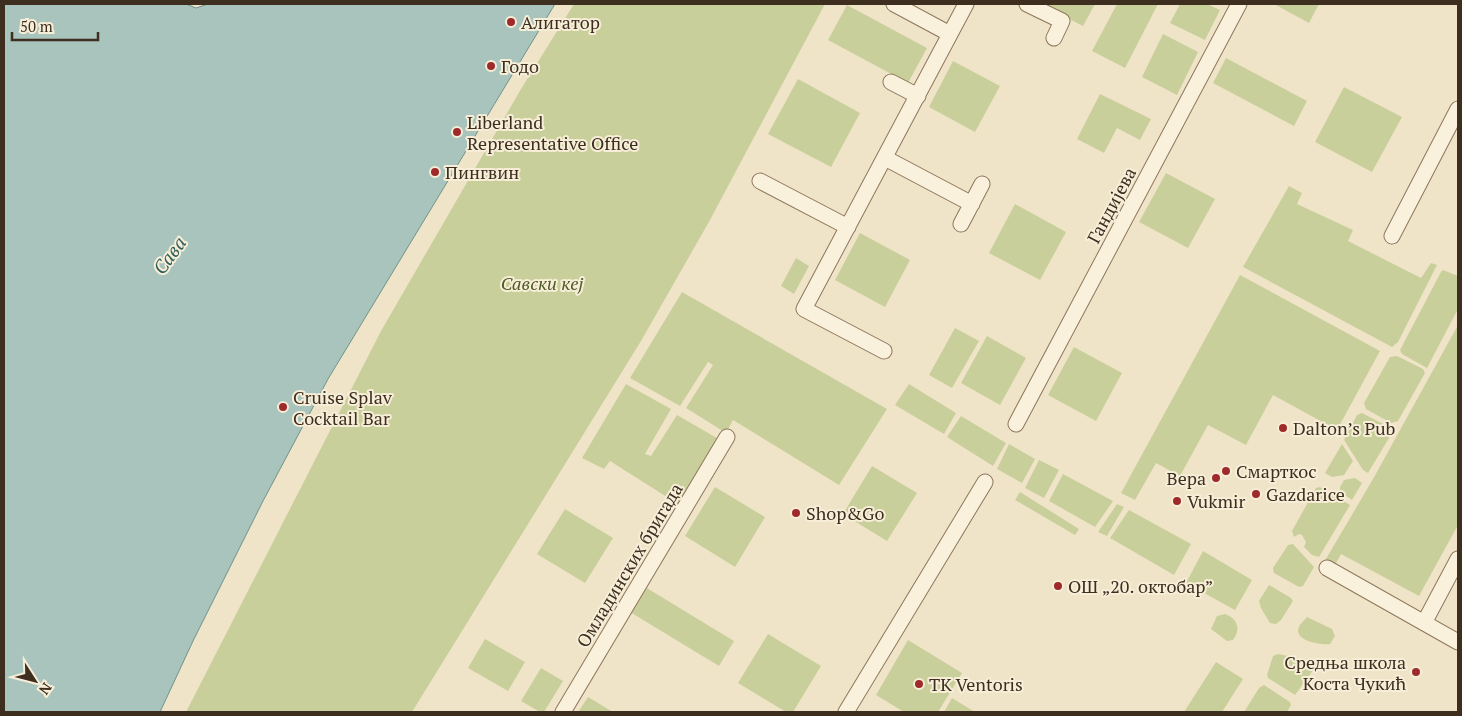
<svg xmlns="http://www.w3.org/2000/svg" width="1462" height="716" font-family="'PT Serif',serif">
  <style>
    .green { fill: #c9cf9b }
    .water { fill: #a9c4bc; stroke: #6f938a }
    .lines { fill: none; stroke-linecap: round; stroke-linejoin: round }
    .minor-casing { stroke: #8d765c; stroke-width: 17 }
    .minor { stroke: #faf1dc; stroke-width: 15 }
    .poi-dot { fill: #9e2a2b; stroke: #f7eed8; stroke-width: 2 }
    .labels { text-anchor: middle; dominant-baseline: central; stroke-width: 4; stroke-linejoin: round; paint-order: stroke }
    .poi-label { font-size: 18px; fill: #3d2e20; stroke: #f7eed8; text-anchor: start }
    .street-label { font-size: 18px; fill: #3d2e20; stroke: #f7eed8 }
    .park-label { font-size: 18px; font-style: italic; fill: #4d5a26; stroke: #f7eed8 }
    .water-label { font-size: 19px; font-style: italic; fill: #2f5d5a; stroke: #f7eed8 }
  </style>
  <rect width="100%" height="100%" fill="#f0e4c8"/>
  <path class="green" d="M574 4H825L710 220 641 341 412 712H186L381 331 521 89Z
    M1040 4H1095L1083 26Z
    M1117 4H1158L1125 68 1092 51Z
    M1180 4H1207L1220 10 1205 40 1170 23Z
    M1274 4H1319L1309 23Z
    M847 5 927 48 908 83 828 40Z
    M1163 34 1198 52 1177 95 1142 77Z
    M1226 58 1307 101 1294 126 1213 83Z
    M953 61 1000 86 975 132 929 107Z
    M798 79 860 113 831 167 768 134Z
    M1344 87 1402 117 1372 172 1315 142Z
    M1100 94 1151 119 1140 140 1117 128 1104 153 1077 139Z
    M1166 173 1215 199 1188 248 1139 222Z
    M1289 186 1302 193 1297 204 1353 230 1348 241 1421 278 1431 263 1437 265 1398 342 1392 347 1243 267Z
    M1015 204 1066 232 1040 280 989 253Z
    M860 233 910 260 885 307 835 280Z
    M796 258 809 266 794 294 781 286Z
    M1443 270 1458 276V309L1427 368 1402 354 1400 350 1441 272Z
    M1240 275 1380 351 1337 430 1273 395 1246 445 1208 425 1180 476 1156 463 1135 500 1121 493Z
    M682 292 887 409 839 485 733 420 726 433 686 408 713 365 708 362 680 406 630 378Z
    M1458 325V525L1419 596 1341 554 1335 565 1323 564 1373 479Z
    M955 328 979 341 952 388 929 375Z
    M987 336 1026 358 1000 405 961 383Z
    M1074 347 1122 373 1096 421 1048 395Z
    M1397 356 1423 369 1425 373 1398 421 1391 423 1366 409 1364 403 1390 357Z
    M626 384 671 409 645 454 651 456 677 415 722 441 681 506 610 461 604 469 582 458Z
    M909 384 956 413 944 434 895 405Z
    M1362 413 1389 427 1392 433 1368 473 1363 470 1344 440 1357 415Z
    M961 416 1006 443 993 466 947 437Z
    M1009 444 1035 459 1022 483 997 469Z
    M1342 444 1353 461 1344 475 1332 477 1325 473Z
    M1039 460 1059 470 1044 498 1025 488Z
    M872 466 917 493 887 541 843 514Z
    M1063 474 1113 501 1095 527 1049 501Z
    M1355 478 1362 483 1352 500 1340 492V487L1344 480Z
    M715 487 765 517 735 567 685 536Z
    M1320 487 1350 505 1319 557 1312 555 1304 547 1306 542 1302 535 1299 534 1294 537 1292 531 1316 488Z
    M1020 492 1079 529 1075 535 1015 500Z
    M1117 504 1124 507 1107 536 1098 532Z
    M565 509 613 538 585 583 537 554Z
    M1129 510 1191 544 1174 575 1110 538Z
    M1293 544 1314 567 1303 586 1299 587 1274 573 1273 568 1288 545Z
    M1203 551 1252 580 1235 610 1186 583Z
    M1269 585 1291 598 1293 601 1281 620 1276 624 1270 623 1261 608 1259 601Z
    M645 587 734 641 719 666 630 612Z
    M1225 614C1238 619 1241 629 1233 640L1227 641 1211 629 1217 616Z
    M1307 617 1332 629 1335 636 1330 644C1322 645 1299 642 1298 631 1298 625 1304 621 1307 617Z
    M768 634 821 666 793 712H786L738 683Z
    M485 639 525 662 508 691 468 668Z
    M908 640 962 673 938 712H904L876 695Z
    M1278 654 1319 662 1295 695 1268 678 1267 675 1273 656Z
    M1216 662 1243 679 1222 712H1184Z
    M541 668 563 681 544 712H540L521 701Z
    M1264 685 1290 702 1291 705 1287 712H1244L1259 688Z
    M588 697 613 712H578Z
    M952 698 975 712H944Z"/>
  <path class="water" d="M4 4H186L196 8 208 4H555L328 379 263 501 193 641 160 712H4Z"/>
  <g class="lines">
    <defs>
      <path id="minor" d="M894 4 950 34
        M1027 4 1062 21 1054 38
        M891 82 918 96
        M885 158 972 204
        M760 181 848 227
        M961 224 982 184
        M1392 236 1458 109
        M884 351 804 309 966 4
        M1016 424 1239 4
        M1327 568 1458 642
        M1424 623 1458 559
        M563 712 727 437
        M846 712 985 482"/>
    </defs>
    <use href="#minor" class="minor-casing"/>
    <use href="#minor" class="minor"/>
  </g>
  <g class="poi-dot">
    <circle cx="511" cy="22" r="5"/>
    <circle cx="491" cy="66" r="5"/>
    <circle cx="457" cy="132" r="5"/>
    <circle cx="435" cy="172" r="5"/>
    <circle cx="283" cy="407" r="5"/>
    <circle cx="1283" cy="428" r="5"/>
    <circle cx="1226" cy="471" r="5"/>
    <circle cx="1216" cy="478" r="5"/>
    <circle cx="1256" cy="494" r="5"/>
    <circle cx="1177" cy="501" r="5"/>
    <circle cx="796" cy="513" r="5"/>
    <circle cx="1058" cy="586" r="5"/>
    <circle cx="1416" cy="672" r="5"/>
    <circle cx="919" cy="684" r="5"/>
  </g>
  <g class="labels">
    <g class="poi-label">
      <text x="521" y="22">Алигатор</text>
      <text x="501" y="66">Годо</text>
      <text x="467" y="122">Liberland<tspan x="467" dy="21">Representative Office</tspan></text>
      <text x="445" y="172">Пингвин</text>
      <text x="293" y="397">Cruise Splav<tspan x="293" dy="21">Cocktail Bar</tspan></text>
      <text x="1293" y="428">Dalton’s Pub</text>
      <text x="1236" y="471">Смарткос</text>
      <text x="1206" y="478" text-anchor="end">Вера</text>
      <text x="1266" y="494">Gazdarice</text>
      <text x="1187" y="501">Vukmir</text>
      <text x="806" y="513">Shop&amp;Go</text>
      <text x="1068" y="586">ОШ „20. октобар”</text>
      <text x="1406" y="662" text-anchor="end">Средња школа<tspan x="1406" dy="21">Коста Чукић</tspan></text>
      <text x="929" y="684">TK Ventoris</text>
    </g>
    <g class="street-label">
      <text transform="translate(1111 205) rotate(-62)">Гандијева</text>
      <text transform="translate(629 565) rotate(-59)">Омладинских бригада</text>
    </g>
    <g class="park-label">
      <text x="542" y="283">Савски кеј</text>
    </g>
    <g class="water-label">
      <text transform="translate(169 255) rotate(-54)">Сава</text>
    </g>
  </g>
  <rect width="1462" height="716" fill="none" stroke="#3d2e20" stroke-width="10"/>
  <g transform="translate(35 681) rotate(126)" stroke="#f7eed8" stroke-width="4" paint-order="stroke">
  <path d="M0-4L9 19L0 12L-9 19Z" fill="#3d2e20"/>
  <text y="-8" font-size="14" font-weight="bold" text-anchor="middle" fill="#3d2e20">N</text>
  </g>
  <path d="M12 32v8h86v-8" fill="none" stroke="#3d2e20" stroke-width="2.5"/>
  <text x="20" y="32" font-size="15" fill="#3d2e20" stroke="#f7eed8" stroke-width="4" paint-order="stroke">50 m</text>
</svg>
